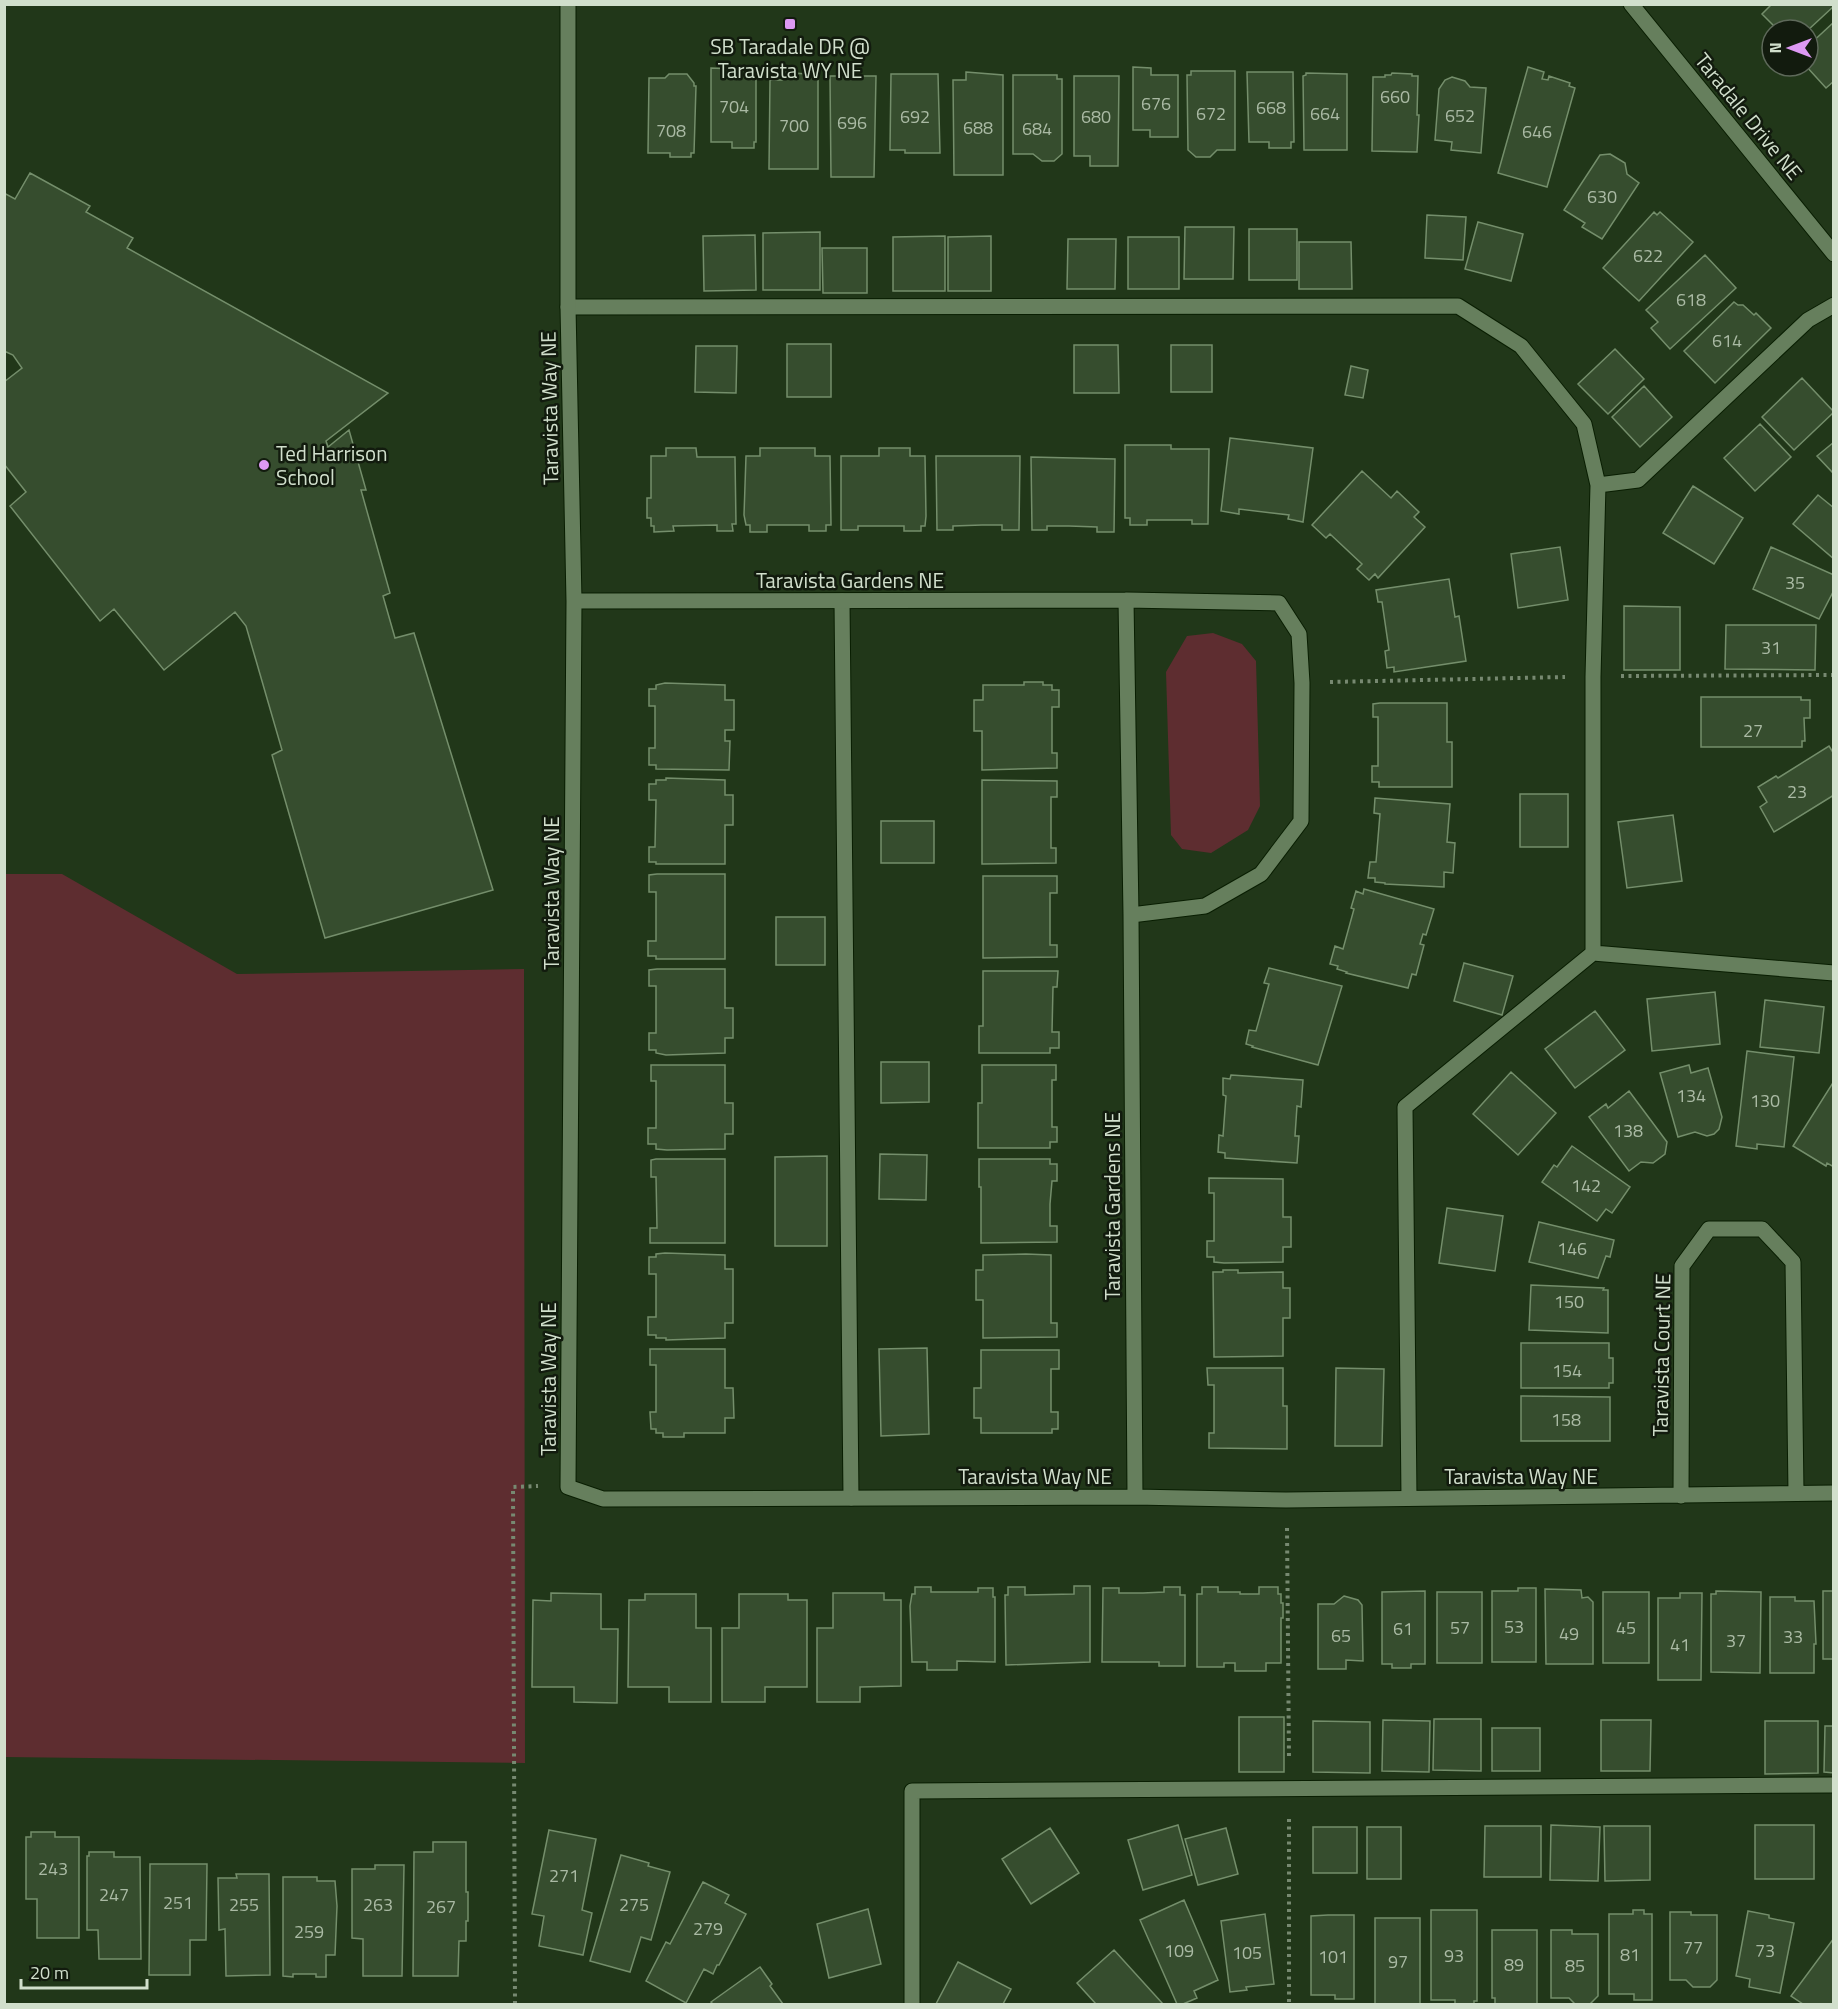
<svg xmlns="http://www.w3.org/2000/svg" width="1838" height="2009" font-family="'Titillium Web',sans-serif">
  <style>
    .green { fill: #5e2d30 }
    .building { fill: #364d2e; stroke: #748e6b; stroke-width: 1.5 }
    .lines { fill: none; stroke-linecap: round; stroke-linejoin: round }
    .service-casing { stroke: #091e02; stroke-width: 17 }
    .minor-casing { stroke: #091e02; stroke-width: 17 }
    .tertiary-casing { stroke: #091e02; stroke-width: 17 }
    .path { stroke: #778971; stroke-width: 4; stroke-dasharray: 3 4.5; stroke-linecap: butt }
    .service { stroke: #667f5d; stroke-width: 15 }
    .minor { stroke: #667f5d; stroke-width: 15 }
    .tertiary { stroke: #667f5d; stroke-width: 15 }
    .poi-dot { fill: #dd99f3; stroke: #121b0e; stroke-width: 2 }
    .labels { text-anchor: middle; dominant-baseline: central; stroke-width: 5; stroke-linejoin: round; paint-order: stroke }
    .number-label { font-size: 18px; fill: #aabaa4 }
    .poi-label { font-size: 21px; fill: #d1dfcc; stroke: #121b0e }
    .street-label { font-size: 21px; fill: #d1dfcc; stroke: #121b0e }
  </style>
  <rect width="100%" height="100%" fill="#213719"/>
  <path class="green" d="M1213 633 1242 644 1256 661 1260 806 1248 830 1211 853 1182 849 1171 835 1166 672 1187 636Z
    M5 874H62L237 974 524 969 525 1763 5 1757Z"/>
  <path class="building" d="M1772 4H1834V6L1808 30H1778L1762 14Z
    M1834 22V81L1826 88 1806 66H1808V46Z
    M1133 67 1151 68V75H1178V137H1150V130H1133Z
    M1528 67 1544 72 1542 79 1548 80 1549 76 1570 83 1569 86 1575 88 1547 187 1498 173Z
    M711 68 756 70V142H754V148H732V142H711Z
    M1191 71H1235V150H1217L1210 157H1196L1188 150 1187 75H1191Z
    M782 72 818 75V169H769L770 80H782Z
    M966 72 1003 75V175H954L953 80H966Z
    M1247 72H1293L1294 142H1291V148H1269V142H1249Z
    M1306 73 1347 74V150H1304L1303 76 1306 75Z
    M1392 73 1412 74V76H1418L1417 115H1419L1417 152 1372 151 1373 77H1385V75H1391Z
    M669 74H687L694 83V86H696L694 153H691V157H670V153H648L649 78H665Z
    M891 74H938L940 153H905V150H890Z
    M1013 75H1057V79H1062V154L1054 161H1042L1033 154H1013Z
    M830 76H876L874 177H831Z
    M1074 76H1119L1118 166H1090V156H1074Z
    M1452 77 1465 81 1470 87 1486 88 1481 153 1451 150 1452 142 1435 140 1439 89 1445 80Z
    M1610 154 1625 163 1627 174 1639 183 1602 239 1582 227 1585 223 1564 210 1600 155Z
    M30 173 90 206 86 212 133 238 127 248 388 393 326 441 328 447 349 430 366 490H361L390 593 383 596 395 638 414 633 493 890 325 938 272 755 282 750 246 626 235 612 164 670 114 609 100 621 10 506 26 492 4 464V382L22 368 13 355 4 351V193L15 199Z
    M1654 212 1657 215 1660 212 1693 242 1639 301 1603 268Z
    M1427 215 1466 217 1463 260 1425 258Z
    M1478 222 1523 234 1511 281 1465 269Z
    M1185 227H1234L1233 279H1184Z
    M1249 229H1297V280H1249Z
    M820 232V290H763V233Z
    M755 235 756 290 704 291 703 236Z
    M945 236V291H893V237Z
    M991 236V291H948V237Z
    M1128 237H1179V289H1128Z
    M1068 239H1116L1115 289H1067Z
    M1299 242H1351L1352 289H1299Z
    M822 248H867V293H823Z
    M1705 255 1736 288 1670 349 1651 328 1658 322 1646 310Z
    M1734 302 1738 305H1743L1754 315 1756 313 1771 328 1715 383 1684 351Z
    M787 344H831V397H787Z
    M1074 345H1118L1119 393H1074Z
    M1171 345H1212V392H1171Z
    M696 346H737L736 393 695 392Z
    M1615 349 1644 379 1608 414 1578 384Z
    M1351 366 1368 370 1363 398 1345 395Z
    M1802 378 1834 412 1794 450 1762 417Z
    M1644 386 1672 417 1640 447 1612 417Z
    M1760 424 1791 457 1755 491 1724 458Z
    M1230 438 1313 448 1303 522 1288 519 1289 515 1239 509V514L1221 511Z
    M1834 442V474L1817 456Z
    M1125 445H1171V449H1209L1208 524H1192V520H1147V525H1130V518H1125Z
    M666 448H696L697 457H735L736 524H732L733 531H717V525L673 526 674 531 654 532V526H651V518H647V498H651V456H666Z
    M760 448H815V456H830L831 525H826V531H809V525H767V532H750V525H746L744 515 746 456H760Z
    M879 448H910V456H925L926 516 925 526H921V531H904V526H858V530H841V456H879Z
    M936 456H1020L1019 530H1002V525H982L953 526V530H937Z
    M1031 457 1115 459 1114 532H1097V527L1069 526H1047V530H1032Z
    M1362 471 1391 498 1397 491 1419 512 1414 517 1425 527 1378 578 1375 574 1369 580 1357 569 1362 564 1330 534 1326 538 1312 525Z
    M1693 486 1743 518 1714 564 1663 533Z
    M1818 495 1834 508V559L1793 524Z
    M1560 547 1568 600 1518 608 1511 554Z
    M1771 547 1834 575V590L1819 619 1753 589Z
    M1449 579 1455 617 1459 616 1466 661 1394 672V667L1387 668 1385 651 1389 650 1382 602H1378L1376 590Z
    M1624 606 1680 607V670H1624Z
    M1726 625H1816L1815 670 1725 669Z
    M1024 682H1043V685H1052V690H1059V707H1052V753H1057V768L982 770V731H974V700H983V685H1024Z
    M665 683 725 685V700H734V730H725V741H730L729 770 656 769V765H649V748H655V706H649V689H656V685Z
    M1701 697H1801V700H1810V718H1804L1805 741H1802V747H1701Z
    M1380 703H1447V742H1452V787H1379V782H1372V766H1378V717H1373V704Z
    M1829 746 1834 754V795L1774 832 1760 807 1767 802 1758 787 1776 776 1778 778Z
    M666 778 725 780V795H733V825H725V864H656V862H649V847H655L656 800H649V784H656V780H666Z
    M982 780 1057 781V797H1051V848H1056V863L982 864Z
    M1520 794H1568V847H1520Z
    M1375 798 1450 804 1447 842 1455 843 1453 873 1444 872V887L1385 884V883L1375 882V878H1368L1370 862H1376L1380 814 1374 813Z
    M1673 815 1682 881 1627 888 1618 822Z
    M881 821H934V863H881Z
    M657 874H725V959H656V956H648V941H656V892H649V875Z
    M983 876H1057V893H1050V945H1057V957L983 958Z
    M1364 889 1434 909 1426 935 1423 934 1420 944 1424 945 1416 975 1412 974 1408 988 1346 973 1347 972 1337 969 1338 966 1330 964 1335 946 1343 949 1354 909 1351 908 1356 891 1363 894Z
    M776 917H825V965H776Z
    M1464 963 1513 976 1502 1015 1454 1001Z
    M1269 968 1342 986 1318 1065 1252 1047 1253 1046 1246 1044 1249 1030 1256 1031 1269 984 1264 983Z
    M657 969H725V1008H733V1038H725V1053L666 1055 656 1053V1050H649V1033H656V986H649V970Z
    M983 971H1058L1057 987H1053L1052 1032H1059V1048H1050V1053H979V1026H983Z
    M1715 992 1720 1044 1652 1051 1647 999Z
    M1765 1000 1824 1007 1819 1053 1760 1047Z
    M1595 1011 1625 1050 1575 1088 1545 1049Z
    M1747 1051 1794 1057 1784 1147 1757 1144V1149L1736 1146Z
    M881 1062H929V1102L881 1103Z
    M651 1065H725V1103H733V1134H725V1149L667 1150 656 1149V1144H648V1128H656V1081H651Z
    M982 1065H1056V1080H1052V1127H1057V1142H1050V1148H978V1103H982Z
    M1689 1065 1691 1073 1708 1068 1722 1117 1719 1129 1714 1134 1707 1136 1695 1132 1678 1137 1660 1073Z
    M1511 1072 1556 1113 1518 1155 1473 1114Z
    M1231 1075 1303 1080 1301 1107 1297 1106 1295 1136H1299L1297 1163 1225 1158V1153L1218 1152 1219 1135 1223 1136 1226 1096 1223 1095V1078L1230 1079Z
    M1834 1081V1167L1827 1163 1826 1166 1793 1146Z
    M1629 1091 1667 1142 1665 1154 1653 1163 1641 1162 1629 1171 1589 1117 1606 1104 1608 1108Z
    M1572 1146 1630 1187 1612 1213 1606 1209 1597 1221 1542 1182 1554 1165 1557 1167Z
    M880 1154 927 1155 926 1200 879 1199Z
    M827 1156V1246H775V1157Z
    M656 1159H725V1243H650V1228H657L656 1177H651V1160Z
    M979 1159H1050V1164H1057V1181H1052L1050 1204V1226H1057V1242L981 1243V1187H979Z
    M1209 1178 1283 1179V1217H1291V1247H1283V1262L1224 1263 1214 1262V1257H1207V1241H1214V1193H1209Z
    M1447 1208 1503 1216 1495 1271 1439 1263Z
    M1539 1222 1614 1240 1610 1257 1606 1256 1598 1278 1529 1262Z
    M665 1253 725 1255V1269H733V1323H725V1338L666 1340V1338H656V1335H648V1317H656V1274H649V1257H656V1254Z
    M1026 1254 1051 1255V1323H1057V1337L983 1338V1300H976V1270H983V1255Z
    M1223 1270H1238V1273L1283 1272V1288H1290V1318H1283V1356L1214 1357 1213 1272H1223Z
    M1531 1285 1604 1288 1603 1290H1608V1333L1529 1330Z
    M1521 1343H1609V1358H1613V1383H1609V1388H1521Z
    M927 1348 929 1434 881 1436 879 1349Z
    M650 1349H725V1388H733L734 1418H725V1433H684V1437H663V1433H656V1429H651L650 1412H656V1365H650Z
    M981 1350H1059V1369H1051V1412H1058V1429H1052V1433H981V1418H974V1388H981Z
    M1207 1368H1283V1406H1287V1449L1209 1448V1433H1214V1385H1208Z
    M1336 1368 1384 1369 1382 1446H1335Z
    M1521 1396 1610 1397V1441H1521Z
    M1074 1586H1090V1662L1006 1665 1005 1595H1008V1587H1025V1595L1074 1594Z
    M915 1587H931V1592H978V1588H993V1597H995V1662L957 1661V1670H927V1662H912L910 1606 912 1594H915Z
    M1164 1587H1180V1595H1185V1666H1159V1662H1102L1103 1588H1119V1593H1143L1164 1592Z
    M1202 1587H1218V1592H1240V1594H1259V1587H1278V1594H1281V1603H1283V1618H1281V1663H1266V1671H1235V1663H1224V1667H1197V1594H1202Z
    M1518 1588H1536V1662H1492V1591H1518Z
    M1545 1589 1581 1590 1582 1598 1588 1597 1593 1602V1664H1546Z
    M1425 1591V1664H1411V1668H1392V1664H1382V1592Z
    M1716 1591 1761 1592 1760 1673 1711 1672V1594H1716Z
    M1823 1591H1834V1659H1823Z
    M1437 1592H1482V1663H1437Z
    M1603 1592H1649V1663H1603Z
    M551 1593 601 1594V1629H618L617 1703 574 1702V1687H532L533 1600 551 1601Z
    M833 1593H884V1600H901V1686L860 1687V1702H817V1628H833Z
    M1680 1593H1702L1701 1680H1658V1598H1680Z
    M645 1594H696V1628H711V1702H669V1687H628L629 1600H645Z
    M739 1594H788V1600H807V1687H765V1702H722V1628H739Z
    M1344 1596 1358 1600 1362 1605 1363 1661 1346 1660V1669H1318V1604H1334Z
    M1770 1597H1795V1601H1814L1816 1644H1814V1673H1770Z
    M1239 1717H1284V1772H1239Z
    M1434 1719H1481V1771L1433 1770Z
    M1383 1720 1430 1721 1429 1772 1382 1771Z
    M1601 1720H1651L1650 1771H1601Z
    M1313 1721 1370 1722V1773L1313 1772Z
    M1765 1721H1818V1773L1765 1774Z
    M1825 1726H1834V1773L1824 1772Z
    M1492 1728H1540V1771H1492Z
    M1178 1825 1192 1875 1143 1890 1128 1840Z
    M1551 1825 1600 1827 1598 1881 1550 1880Z
    M1755 1825H1814V1879H1755Z
    M1485 1826H1541V1877H1484Z
    M1604 1826H1650V1880L1605 1881Z
    M1313 1827H1357V1873H1313Z
    M1367 1827H1401V1879H1367Z
    M1050 1828 1079 1873 1031 1904 1002 1859Z
    M1226 1828 1238 1874 1198 1885 1185 1839Z
    M549 1830 596 1839 582 1910 592 1913 583 1955 539 1946 544 1916 532 1914Z
    M31 1832H55V1837H79V1938H37V1899H26V1837H31Z
    M433 1842H466V1892H468V1921H466V1941H459L458 1976H413L414 1852H433Z
    M89 1852H114V1857H140L141 1959H99L98 1930H87V1856H89Z
    M621 1855 649 1863 648 1866 670 1872 651 1940 641 1937 630 1972 590 1961Z
    M150 1864H207L206 1940H190V1975H149Z
    M375 1865H404L402 1976H363V1939L352 1938V1869H375Z
    M236 1874H269L270 1975 226 1976 225 1929 219 1930 218 1878H237Z
    M283 1877H317V1881H335L337 1906 335 1955H326V1977H316V1974H293V1977L283 1976Z
    M703 1882 729 1895 725 1903 746 1914 719 1965H717L713 1974 704 1969 686 2003 646 1981 666 1942 670 1944Z
    M1184 1900 1218 1980 1194 1991 1197 1998 1183 2004H1177L1140 1920Z
    M868 1909 881 1964 829 1978 817 1924Z
    M1431 1910H1477V2001H1474V2004H1455V2000H1431Z
    M1633 1910H1644V1914H1652V2000H1634V1994H1609V1914H1633Z
    M1748 1911 1769 1915V1918L1794 1923 1780 1993 1749 1987 1750 1979 1736 1976Z
    M1670 1912H1691V1915H1717V1980L1710 1987H1693L1686 1980H1670Z
    M1265 1914 1274 1984 1246 1987 1247 1990 1230 1992 1221 1921Z
    M1328 1915H1354V1999H1335V1995H1311V1916Z
    M1375 1918H1420V2004H1375Z
    M1492 1930H1537V2004H1495V1998H1492Z
    M1551 1930H1572V1934H1598V1996L1590 2004H1575L1569 1998H1551Z
    M1834 1938V2004H1803L1791 1996Z
    M1114 1950 1163 2004H1096L1077 1983Z
    M958 1962 1011 1989 1003 2004H936Z
    M760 1967 772 1984 770 1986 783 2004H713L711 2002Z"/>
  <g class="lines">
    <defs>
      <path id="service" d="M568 307 1458 306 1521 346 1584 424 1598 485
        M842 601 851 1498
        M1593 953V677L1598 485 1638 480 1808 320 1834 305
        M1409 1498 1405 1107 1593 953 1834 973
        M912 2004V1791L1834 1785"/>
      <path id="minor" d="M568 4V307L574 601 568 1487 603 1499 1135 1497 1286 1500 1834 1493
        M1126 600 1279 603 1299 634 1302 683 1301 821 1261 874 1205 906 1131 915
        M574 601 1126 600 1131 915 1135 1497
        M1681 1496 1682 1266 1709 1229H1762L1793 1262 1796 1493"/>
      <path id="tertiary" d="M1631 4 1834 254"/>
    </defs>
    <use href="#service" class="service-casing"/>
    <use href="#minor" class="minor-casing"/>
    <use href="#tertiary" class="tertiary-casing"/>
    <path class="path" d="M1621 676 1834 675
      M1330 682 1565 677
      M1287 1528 1289 1760
      M1289 1819V2004
      M515 2004 513 1487 538 1486"/>
    <use href="#service" class="service"/>
    <use href="#minor" class="minor"/>
    <use href="#tertiary" class="tertiary"/>
  </g>
  <g class="poi-dot">
    <rect x="784" y="18" width="12" height="12" rx="3"/>
    <circle cx="264" cy="465" r="6"/>
  </g>
  <g class="labels">
    <g class="number-label">
      <text x="1395" y="96">660</text>
      <text x="1156" y="103">676</text>
      <text x="734" y="106">704</text>
      <text x="1271" y="107">668</text>
      <text x="1211" y="113">672</text>
      <text x="1325" y="113">664</text>
      <text x="1460" y="115">652</text>
      <text x="915" y="116">692</text>
      <text x="1096" y="116">680</text>
      <text x="852" y="122">696</text>
      <text x="794" y="125">700</text>
      <text x="978" y="127">688</text>
      <text x="1037" y="128">684</text>
      <text x="671" y="130">708</text>
      <text x="1537" y="131">646</text>
      <text x="1602" y="196">630</text>
      <text x="1648" y="255">622</text>
      <text x="1691" y="299">618</text>
      <text x="1727" y="340">614</text>
      <text x="1795" y="582">35</text>
      <text x="1771" y="647">31</text>
      <text x="1753" y="730">27</text>
      <text x="1797" y="791">23</text>
      <text x="1691" y="1095">134</text>
      <text x="1765" y="1100">130</text>
      <text x="1628" y="1130">138</text>
      <text x="1586" y="1185">142</text>
      <text x="1572" y="1248">146</text>
      <text x="1569" y="1301">150</text>
      <text x="1567" y="1370">154</text>
      <text x="1566" y="1419">158</text>
      <text x="1514" y="1626">53</text>
      <text x="1460" y="1627">57</text>
      <text x="1626" y="1627">45</text>
      <text x="1403" y="1628">61</text>
      <text x="1569" y="1633">49</text>
      <text x="1341" y="1635">65</text>
      <text x="1793" y="1636">33</text>
      <text x="1736" y="1640">37</text>
      <text x="1680" y="1644">41</text>
      <text x="53" y="1868">243</text>
      <text x="564" y="1875">271</text>
      <text x="114" y="1894">247</text>
      <text x="178" y="1902">251</text>
      <text x="244" y="1904">255</text>
      <text x="378" y="1904">263</text>
      <text x="634" y="1904">275</text>
      <text x="441" y="1906">267</text>
      <text x="708" y="1928">279</text>
      <text x="309" y="1931">259</text>
      <text x="1693" y="1947">77</text>
      <text x="1179" y="1950">109</text>
      <text x="1765" y="1950">73</text>
      <text x="1247" y="1952">105</text>
      <text x="1630" y="1954">81</text>
      <text x="1454" y="1955">93</text>
      <text x="1333" y="1956">101</text>
      <text x="1398" y="1961">97</text>
      <text x="1514" y="1964">89</text>
      <text x="1575" y="1965">85</text>
    </g>
    <g class="poi-label">
      <text x="790" y="46">SB Taradale DR @<tspan x="790" dy="24">Taravista WY NE</tspan></text>
      <text x="276" y="453" text-anchor="start">Ted Harrison<tspan x="276" dy="24">School</tspan></text>
    </g>
    <g class="street-label">
      <text transform="translate(1749 116) rotate(51)">Taradale Drive NE</text>
      <text transform="translate(549 408) rotate(-91)">Taravista Way NE</text>
      <text x="850" y="580">Taravista Gardens NE</text>
      <text transform="translate(551 893) rotate(-90)">Taravista Way NE</text>
      <text transform="translate(1112 1206) rotate(-90)">Taravista Gardens NE</text>
      <text transform="translate(1661 1355) rotate(-89)">Taravista Court NE</text>
      <text transform="translate(548 1379) rotate(-90)">Taravista Way NE</text>
      <text x="1035" y="1476">Taravista Way NE</text>
      <text x="1521" y="1476">Taravista Way NE</text>
    </g>
  </g>
  <rect width="1838" height="2009" fill="none" stroke="#d1dfcc" stroke-width="12"/>
  <g transform="translate(1790 48) rotate(270)"><circle r="28" fill="#121b0e" stroke="#5e695a" stroke-width="1.5"/>
  <path d="M0-4.5L10 22L0 15L-10 22Z" fill="#dd99f3"/>
  <text y="-9" font-size="16" font-weight="bold" text-anchor="middle" fill="#d1dfcc">N</text>
  </g>
  <path d="M21 1979v9h126v-9" fill="none" stroke="#d1dfcc" stroke-width="3"/>
  <text x="30" y="1979" font-size="18" fill="#d1dfcc" stroke="#121b0e" stroke-width="4.5" paint-order="stroke">20 m</text>
</svg>
